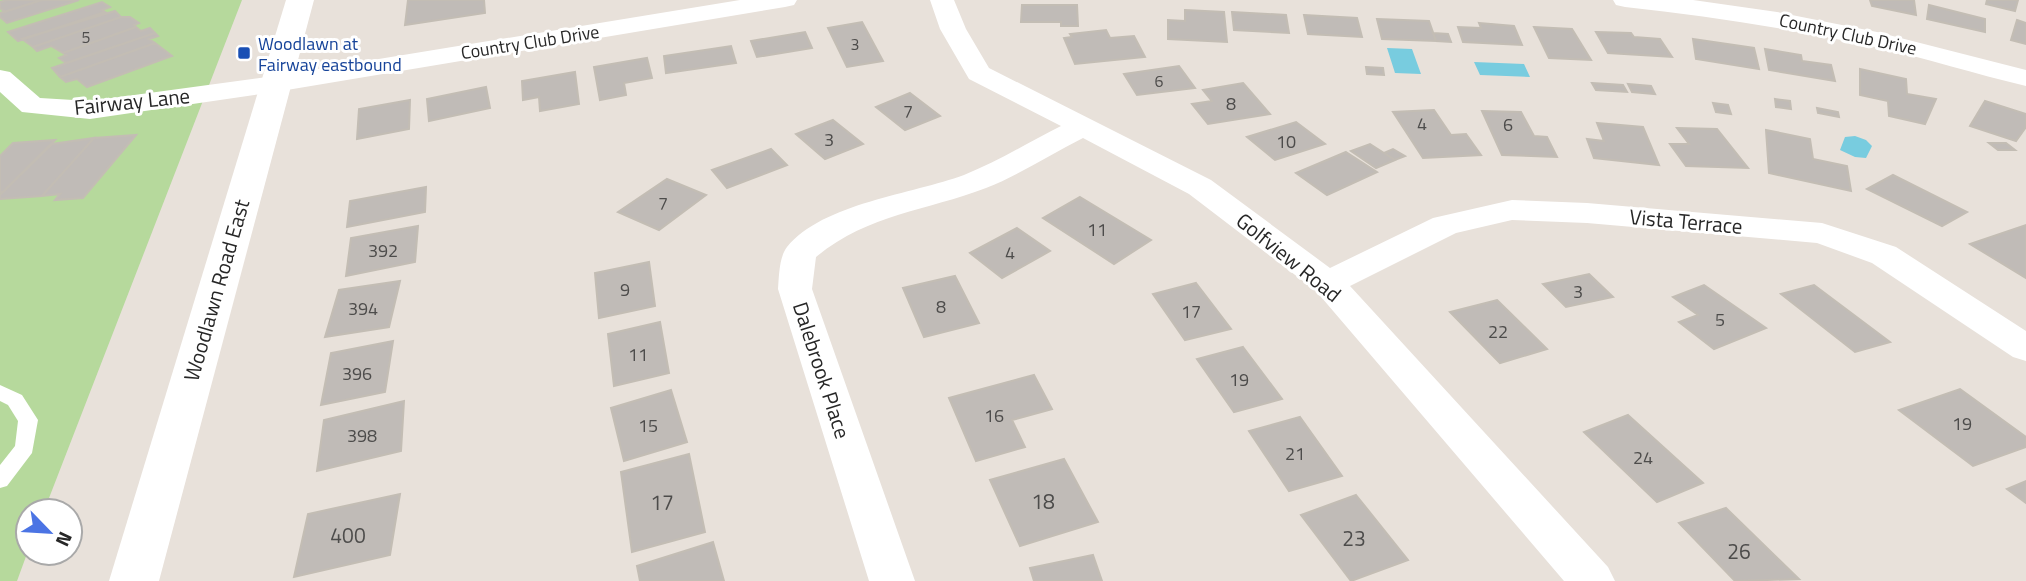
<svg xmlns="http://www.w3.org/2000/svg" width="2026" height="581" font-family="'Titillium Web',sans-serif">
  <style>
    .green { fill: #b6d99c }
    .water { fill: #78ccdf }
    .building { fill: #c0bbb7; stroke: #c3bdb4; stroke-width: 2 }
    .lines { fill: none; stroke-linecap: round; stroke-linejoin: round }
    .service { fill: #fff; fill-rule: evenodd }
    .minor { fill: #fff; fill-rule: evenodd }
    .secondary { fill: #fff; fill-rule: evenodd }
    .transit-dot { fill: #1a4fb4; stroke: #fff; stroke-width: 2.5 }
    .labels { text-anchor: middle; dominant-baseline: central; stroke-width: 6; stroke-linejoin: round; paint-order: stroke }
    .far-number-label { font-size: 16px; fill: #4d4c4b }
    .far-street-label { font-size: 18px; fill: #272727; stroke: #fff }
    .far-transit-label { font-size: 18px; fill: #164399; stroke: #fff; text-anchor: start }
    .number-label { font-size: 18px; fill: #4d4c4b }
    .street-label { font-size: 21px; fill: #272727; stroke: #fff }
    .near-number-label { font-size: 21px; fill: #4d4c4b }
  </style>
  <rect width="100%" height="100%" fill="#e8e1da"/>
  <path class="green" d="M0 0H242L44 511H28V551L17 581H0Z"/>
  <path class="water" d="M1387 48 1412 49 1421 74 1395 73Z
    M1474 62 1524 64 1530 77 1480 75Z
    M1855 136 1866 140 1872 146 1866 158 1855 157 1840 150 1845 137Z"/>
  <path class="building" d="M7 0H42L5 12 0 8V2Z
    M42 0H79L7 23 0 17V13Z
    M408 0H484L485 13 405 25Z
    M1870 0H1914L1916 15 1872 6Z
    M1987 0H2018L2015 11 1986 4Z
    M102 2 110 7 102 10 105 12 18 41 8 32Z
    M1022 5H1077L1078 26H1061V22H1021Z
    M1929 5 1985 19V32L1927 19Z
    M1185 10 1224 12 1227 42 1168 39V20L1185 21Z
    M115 11 121 17 33 47 22 39Z
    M1232 12 1286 15 1289 33 1234 30Z
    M1304 15 1357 18 1362 37 1308 34Z
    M121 17H130L139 23 134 25 136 27 63 53 51 46 37 51 33 47Z
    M1377 19 1429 21 1436 41 1382 39Z
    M2017 20 2026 23V44L2011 40Z
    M862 22 883 61 847 67 828 28Z
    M1479 23 1514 26 1522 45 1463 42 1458 27 1481 28Z
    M136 27 141 31 150 28 155 33 66 63 59 58 66 55 63 53Z
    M1534 27 1572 29 1591 60 1549 58Z
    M1106 30 1110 38 1134 36 1145 57 1075 64 1064 38 1072 37 1070 34Z
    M805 32 812 48 757 57 751 41Z
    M1596 32 1631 33 1634 37 1660 39 1672 57 1608 53Z
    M155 33 158 36 149 39 155 43 60 77 52 68Z
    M1433 33 1448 34 1451 42 1436 41Z
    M1693 39 1754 48 1759 69 1696 59Z
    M155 43 172 56 87 87 77 79 66 82 60 77Z
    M731 46 736 63 666 73 664 56Z
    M1765 49 1801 55 1802 61 1831 65 1835 81 1769 70Z
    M647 58 652 78 624 83 626 95 600 100 594 67Z
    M1179 66 1195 88 1137 95 1124 74Z
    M1366 67 1383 68 1384 75 1367 74Z
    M1860 69 1906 79 1907 94 1936 99 1925 124 1889 116 1888 101 1860 95Z
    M575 72 579 104 540 111 539 97 523 100 522 81Z
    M1243 83 1270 114 1208 124 1192 104 1212 101 1203 90Z
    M1592 83 1623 85 1627 92 1596 90Z
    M1628 84 1651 86 1655 94 1632 92Z
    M486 87 490 108 429 121 427 99Z
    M910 93 940 116 905 130 876 107Z
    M1775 99 1790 101 1791 109 1776 107Z
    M410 100 409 129 357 139 359 109Z
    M1985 101 2026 114V127L2016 141 1970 126Z
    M1713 103 1728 105 1731 114 1716 112Z
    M1817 108 1838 112 1839 117 1818 113Z
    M1434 110 1451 135 1466 134 1481 155 1423 158 1393 112Z
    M1482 111 1521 112 1534 136 1547 137 1557 157 1502 155Z
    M833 120 863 144 825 159 796 134Z
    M1296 122 1325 144 1275 160 1247 137Z
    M1597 123 1643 127 1659 165 1594 158 1587 139 1604 141Z
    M1677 128 1717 129 1748 168 1686 166 1670 144H1689Z
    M1766 130 1810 139 1813 159 1847 166 1851 191 1769 173Z
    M136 135 83 198 55 200 60 194 42 196 94 138Z
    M94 138 42 196 0 199V195L52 144Z
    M55 140 3 192H0V156L13 143Z
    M1989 143H2006L2015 150H1998Z
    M1370 144 1384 153 1395 160 1376 168 1351 151Z
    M771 149 787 165 727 188 712 170Z
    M1393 149 1405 156 1395 160 1384 153Z
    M1346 152 1377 172 1327 195 1296 173Z
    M1893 175 1967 212 1942 226 1867 189Z
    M667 179 706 195 659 230 618 212Z
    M426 187 425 212 347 227 350 201Z
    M1080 197 1151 240 1114 264 1043 218Z
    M2026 225V278L1970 244Z
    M418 226 415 262 346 276 351 238Z
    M1017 228 1050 251 1002 278 970 253Z
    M649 262 655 306 599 318 595 273Z
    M1589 274 1613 297 1566 307 1543 284Z
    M955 276 979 323 924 337 903 288Z
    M400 281 389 327 325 337 339 290Z
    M1196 283 1231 329 1185 340 1153 294Z
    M1704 285 1766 328 1714 349 1679 322 1698 315 1673 297Z
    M1814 285 1890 342 1855 352 1781 294Z
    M1497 300 1547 349 1500 363 1450 312Z
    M660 322 669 373 614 386 608 334Z
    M393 341 385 392 321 405 331 353Z
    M1243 347 1282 399 1234 412 1197 359Z
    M1034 375 1052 409 1012 420 1025 447 976 461 949 398Z
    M1960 389 2026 437V447L1973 466 1899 410Z
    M671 390 687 442 624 461 611 408Z
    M404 401 401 451 317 471 324 420Z
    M1628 415 1703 483 1657 502 1584 432Z
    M1300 417 1342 476 1289 491 1249 431Z
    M689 454 705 532 632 552 621 472Z
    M1064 459 1098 522 1020 546 990 480Z
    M2026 481V503L2007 489Z
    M400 494 390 555 294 577 308 514Z
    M1356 495 1408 560 1351 581 1301 515Z
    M1726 508 1799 579 1735 581 1679 523Z
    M713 542 724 581H640L637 566Z
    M1093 555 1102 581H1034L1030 568Z"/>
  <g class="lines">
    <path class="service" d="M0 385 22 395 38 420 32 453 7 486 0 488V465L15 446 18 421 8 405 0 401Z"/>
    <path class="minor" d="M740 0H797L794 5 785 7 275 92 90 119 22 112 0 92V70L10 72 40 98 90 101 275 76Z
      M930 0H954L966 29 989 68 1211 180 1330 268 1433 218 1512 200 1587 203 1822 223 1896 247 2026 331V361L2013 357 1872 263 1817 243 1587 223 1512 220 1456 233 1350 286 1608 567 1615 581H1564L1316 291 1189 194 1083 138C1051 154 1019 175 986 188 926 211 868 214 816 257L812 289 915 581H869L778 289C779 277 779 257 787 247 823 203 913 194 964 175 997 162 1029 142 1061 126L969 79 940 29Z
      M1613 0H1693L1777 12 1877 32 2026 70V86C1975 74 1926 58 1875 47 1792 29 1709 16 1625 7L1616 5Z"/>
    <path class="secondary" d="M286 0H314L159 581H109Z"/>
  </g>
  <rect class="transit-dot" x="237" y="46" width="14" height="14" rx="3.5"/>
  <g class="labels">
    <g class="far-number-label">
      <text x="86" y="37">5</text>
      <text x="855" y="44">3</text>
      <text x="1159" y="81">6</text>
    </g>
    <g class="far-street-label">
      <text transform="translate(1848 34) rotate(12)">Country Club Drive</text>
      <text transform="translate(530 42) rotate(-9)">Country Club Drive</text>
    </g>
    <g class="far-transit-label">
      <text x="258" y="43">Woodlawn at<tspan x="258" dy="21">Fairway eastbound</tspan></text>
    </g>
    <g class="number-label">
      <text x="1231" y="103">8</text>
      <text x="908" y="111">7</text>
      <text x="1422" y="123">4</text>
      <text x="1508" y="124">6</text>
      <text x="829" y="139">3</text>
      <text x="1286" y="141">10</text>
      <text x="663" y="203">7</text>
      <text x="1097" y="229">11</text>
      <text x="383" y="250">392</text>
      <text x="1010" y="252">4</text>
      <text x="625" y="289">9</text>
      <text x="1578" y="291">3</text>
      <text x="941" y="306">8</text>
      <text x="363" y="308">394</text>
      <text x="1191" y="311">17</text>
      <text x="1720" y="319">5</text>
      <text x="1498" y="331">22</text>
      <text x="638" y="354">11</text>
      <text x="357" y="373">396</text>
      <text x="1239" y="379">19</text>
      <text x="994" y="415">16</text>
      <text x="1962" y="423">19</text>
      <text x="648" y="425">15</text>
      <text x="362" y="435">398</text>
      <text x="1295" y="453">21</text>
      <text x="1643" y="457">24</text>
    </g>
    <g class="street-label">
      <text transform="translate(132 101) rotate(-6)">Fairway Lane</text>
      <text transform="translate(1686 221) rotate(5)">Vista Terrace</text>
      <text transform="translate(1289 257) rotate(39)">Golfview Road</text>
      <text transform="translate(216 290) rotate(-74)">Woodlawn Road East</text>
      <text transform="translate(822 370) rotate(72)">Dalebrook Place</text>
    </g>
    <g class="near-number-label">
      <text x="1043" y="501">18</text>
      <text x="662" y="502">17</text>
      <text x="348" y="535">400</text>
      <text x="1354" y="538">23</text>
      <text x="1739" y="551">26</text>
    </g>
  </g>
  <g transform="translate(49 532) rotate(115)"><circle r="33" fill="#ffffff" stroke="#a9a9a9" stroke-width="2"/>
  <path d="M0-5L12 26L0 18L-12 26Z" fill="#4b74e4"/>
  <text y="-10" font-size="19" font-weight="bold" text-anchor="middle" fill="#272727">N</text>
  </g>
</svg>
